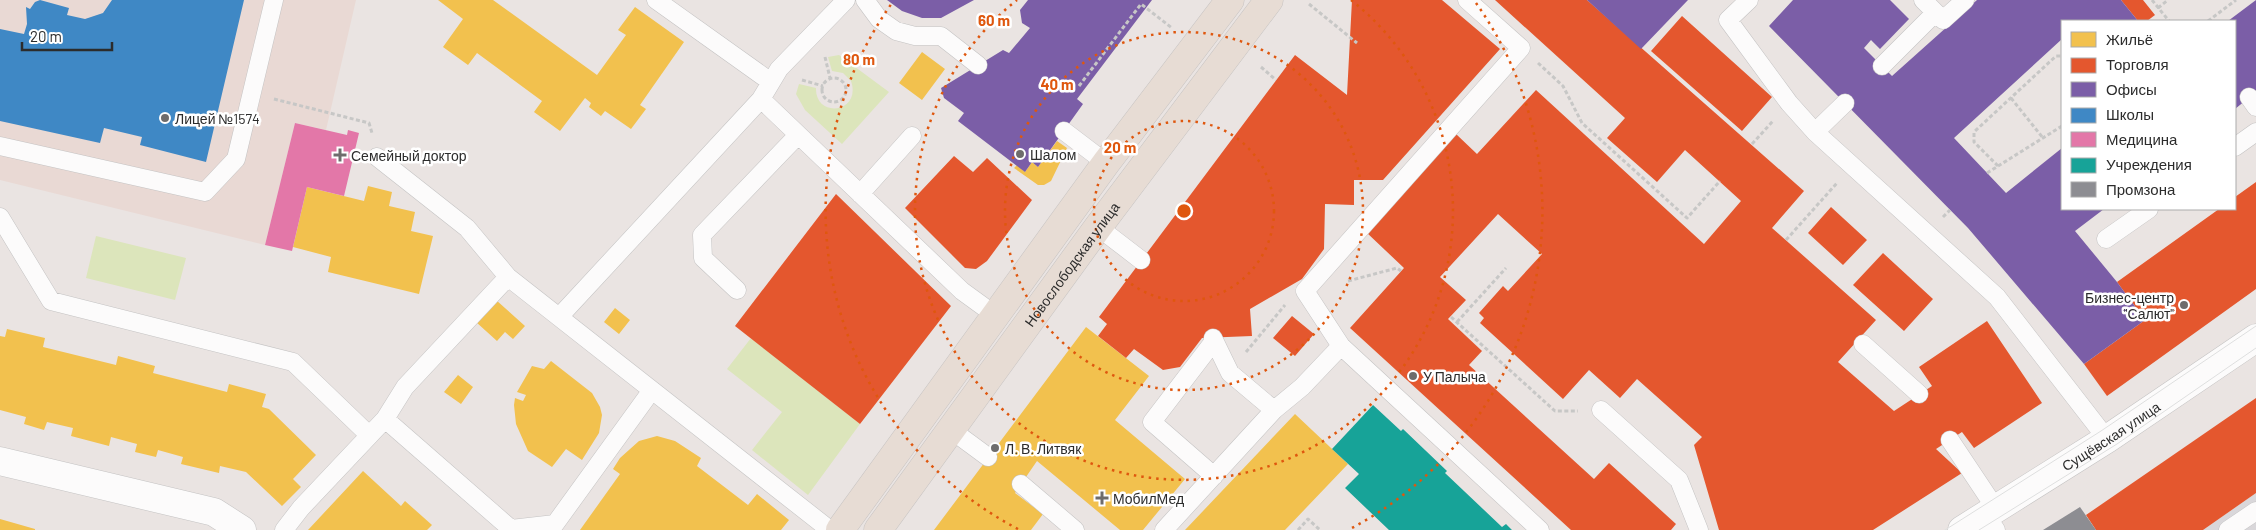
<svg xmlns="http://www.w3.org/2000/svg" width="2256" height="530" font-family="Barlow,sans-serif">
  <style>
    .industrial { fill: #d9d7da }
    .education { fill: #e9d9d4 }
    .green { fill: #dce5bb }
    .homes { fill: #f2c14e }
    .shops { fill: #e4572e }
    .offices { fill: #7b5ea7 }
    .schools { fill: #3f88c5 }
    .health { fill: #e377a8 }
    .public { fill: #17a398 }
    .industry { fill: #8d8d92 }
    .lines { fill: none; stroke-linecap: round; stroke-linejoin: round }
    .lane-casing { stroke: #c4c3c3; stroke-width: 19 }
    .street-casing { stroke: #c4c3c3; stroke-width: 29 }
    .secondary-casing { stroke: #c4c3c3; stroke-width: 29 }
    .primary-casing { stroke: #c6c3c2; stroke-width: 29 }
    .path { stroke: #c7c7c6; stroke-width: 3; stroke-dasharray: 4 2.5; stroke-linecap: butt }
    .lane { stroke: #fcfbfb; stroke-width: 18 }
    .street { stroke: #fcfbfb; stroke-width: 28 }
    .secondary { stroke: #fcfbfb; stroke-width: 28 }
    .primary { stroke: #e7dcd4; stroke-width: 28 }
    .tram { stroke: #dedfdf; stroke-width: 1 }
    .ring { fill: none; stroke: #df570e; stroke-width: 2.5; stroke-dasharray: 2.5 5 }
    .poi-dot { fill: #6e6c6c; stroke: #fff; stroke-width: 2 }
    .labels { text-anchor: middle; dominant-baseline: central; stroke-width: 5; stroke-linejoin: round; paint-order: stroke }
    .poi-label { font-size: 14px; fill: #2c2c2c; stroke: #fff; text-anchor: start }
    .street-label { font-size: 14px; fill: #2c2c2c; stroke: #fff }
    .centre { fill: #df570e; stroke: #fff; stroke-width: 2.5 }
    .ring-label { font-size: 15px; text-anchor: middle; font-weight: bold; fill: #df570e; stroke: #fff; stroke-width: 5; stroke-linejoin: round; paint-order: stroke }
  </style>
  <rect width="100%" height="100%" fill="#eae4e2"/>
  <path class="industrial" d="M2256 493V530H2203Z"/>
  <path class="education" d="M0 0H356L326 130 295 123 265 245 0 180Z"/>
  <path class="green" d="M839 55 889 92 842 144 805 110 796 94 799 84 816 88C815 119 862 113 851 81L843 73 832 71 828 57Z
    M96 236 186 258 175 300 86 278Z
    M751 338 860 424 808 495 752 450 782 412 727 369Z"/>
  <path class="homes" d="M438 0H493L597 75 626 35 618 30 635 7 684 42 640 105 646 109 631 129 605 111 601 116 589 107 591 103 585 98 560 131 534 112 542 101 477 53 468 65 443 47 463 19Z
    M922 52 945 69 922 100 899 83Z
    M1057 141 1067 148 1051 181 1044 185H1038L1014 168 1017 165 1025 172 1032 162 1038 167Z
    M368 186 392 192 389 206 415 212 411 231 433 236 419 294 328 272 331 257 293 247 307 187 364 201Z
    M496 300 525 326 513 339 505 332 497 341 476 322Z
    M615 308 630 320 619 334 604 322Z
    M1086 327 1149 376 1115 420 1185 479 1143 530H1120L1037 461 1015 493 1043 514 1031 530H934Z
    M7 329 45 338 43 347 116 365 118 356 155 366 153 373 227 392 229 384 266 394 262 407 269 409 316 455 293 479 301 487 282 506 246 472 220 466 219 473 181 464 183 457 158 450 156 457 135 452 137 444 111 437 109 446 71 436 73 428 47 422 44 430 24 424 26 417 0 410V336L5 337Z
    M551 361 592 393 600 407 602 415 599 433 582 460 566 449 552 467 528 451 516 424 514 405 515 398 523 401 526 395 517 392 532 366 544 369Z
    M458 375 473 387 461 404 444 392Z
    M1295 414 1348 464 1285 530H1185Z
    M657 436 675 441 701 458 697 466 748 505 757 494 789 520 781 530H580L620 474 613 469 620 458 639 441Z
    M363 471 401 506 405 501 432 525 427 530H308Z
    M0 519 35 529V530H0Z"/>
  <path class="shops" d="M1352 0H1442L1500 49 1383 180H1354V205L1325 204 1324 249 1302 279 1250 309 1252 336 1202 338 1180 367 1163 370 1134 349 1126 358 1098 336 1107 324 1099 317 1295 55 1347 95Z
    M1495 0H1587L1804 191 1772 228 1876 320 1838 362 1894 411 1932 386 1919 367 1987 321 2042 403 1974 448 1962 432 1936 449 1962 473 1873 530H1719L1694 445 1702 437 1637 379 1620 398 1589 370 1563 399 1480 323 1484 318 1479 313 1503 286 1508 291 1542 254 1498 214 1440 277 1466 300 1448 319 1482 351 1469 365 1594 479 1609 463 1676 524 1671 530H1571L1350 328 1404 268 1366 232 1456 134 1477 154 1536 90 1704 244 1741 201 1685 150 1657 182 1607 138 1625 118Z
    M2121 0H2143L2155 15 2147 21H2138Z
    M1682 16 1772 97 1742 131 1651 51Z
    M954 156 973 172 987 158 1032 200 987 261 976 269 965 268 905 208Z
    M2256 182V289L2107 396 2084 364 2145 320 2117 282 2219 209H2235V197Z
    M836 194 951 306 860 424 735 326Z
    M1831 207 1867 240 1843 265 1808 233Z
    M1883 253 1933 299 1904 331 1853 285Z
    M1292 316 1314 334 1295 356 1273 338Z
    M2256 398V493L2203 530H2096L2086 515Z"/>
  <path class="offices" d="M887 0H974L941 18H922L902 11Z
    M1028 0H1152L1077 99 1083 104 1038 167 1032 162 1025 172 958 121 964 113 944 98 941 88 1003 50 1009 53 1030 28 1022 23 1020 10Z
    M1587 0H1688L1641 49Z
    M1793 0H1890L1909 19 1880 49 1871 40 1864 48 1892 76 1977 0H2121L2138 21H2062V39L1954 138 2006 193 2062 148V209H2104L2075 231 2117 282 2145 320 2084 364 1968 228 1769 26Z
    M2256 0V92L2235 109V21H2228Z"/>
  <path class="schools" d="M40 0 69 8 67 15 85 19 103 13 112 0H244L206 162 140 145 142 137 104 128 100 143 0 121V29L24 34 27 24 26 7 30 9 35 2Z"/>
  <path class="health" d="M295 123 347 135 348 130 359 133 344 196 307 187 292 251 265 245Z"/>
  <path class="public" d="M1373 405 1401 431 1403 429 1447 471 1445 473 1502 527 1506 524 1512 530H1389L1345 488 1359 474 1332 449Z"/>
  <path class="industry" d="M2080 507 2096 530H2043Z"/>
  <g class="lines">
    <defs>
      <path id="lane" d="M656 0 771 82
        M846 0 779 69 761 99 962 291 995 315
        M865 0 879 19 896 31 915 36H941L978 65
        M1467 0 1521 48 1305 291 1341 346 1540 530
        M1749 0 1728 20 1789 103 1815 132 1997 297 2107 439
        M1923 0 1943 20 1965 0
        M1882 66 1935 13
        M2249 97 2256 107
        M1064 131 1106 163
        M1815 132 1845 103
        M0 146 205 192 236 159 274 0
        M2235 147 2256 132
        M377 157 467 228 508 277
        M860 194 912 136
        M0 217 51 301 293 362 369 435
        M1098 227 1141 260
        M2106 239 2149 209
        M737 290 703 258 702 235 798 135
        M559 317 761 99
        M1213 338 1230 373 1274 410
        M1863 344 1919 394
        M1601 410 1679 480 1699 530
        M385 419 511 529 555 524 652 390
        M950 429 988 457
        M1950 440 1996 509
        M1214 476 1152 422 1214 341
        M1021 484 1075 530
        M1986 515 1996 530
        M284 530 301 508 385 419 405 387 508 277 830 530
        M1164 530 1274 410 1302 387 1341 346
        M2228 530 2256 511"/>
      <path id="street" d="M0 461 214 512 242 530"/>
      <g id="secondary">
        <path id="s1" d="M1962 530 2107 439 2256 338"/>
      </g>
      <g id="primary">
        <path d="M840 530 1106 163 1230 0"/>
        <path id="s2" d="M878 530 1098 227 1269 0"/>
      </g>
    </defs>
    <use href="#lane" class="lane-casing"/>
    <use href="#street" class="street-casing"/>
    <use href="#secondary" class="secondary-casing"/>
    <use href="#primary" class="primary-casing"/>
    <path class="path" d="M2152 0 2169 21
      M1309 4 1357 43
      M2158 8 2168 0
      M2208 21 2236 0
      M825 57 830 78
      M1538 63 1563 86 1582 123 1687 218 1720 181
      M1261 67 1276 80
      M822 90a12 12 0 1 1 24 0a12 12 0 1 1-24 0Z
      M802 80 823 86
      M1079 86 1141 4 1172 28
      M2011 98 2043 138
      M274 99 369 123 372 133
      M1752 144 1773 121
      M1998 166 1974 142V132L2056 56H2062
      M1987 173 2062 126
      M1943 217 1950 210
      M1786 240 1837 183
      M1348 281 1397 268 1401 271
      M1451 317 1555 411H1578
      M1457 322 1506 268
      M1246 352 1285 305
      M1298 530 1308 519 1320 530"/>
    <use href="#lane" class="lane"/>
    <use href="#street" class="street"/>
    <use href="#secondary" class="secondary"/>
    <use href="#primary" class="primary"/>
    <path class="tram" d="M1945 530 2101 431 2256 326
      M1979 530 2117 444 2256 348"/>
  </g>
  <g class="ring">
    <circle cx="1184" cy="211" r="90"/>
    <circle cx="1184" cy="211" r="179"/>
    <path d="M1351 0A269 269 0 1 1 1017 0"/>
    <path d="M1018 529A359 359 0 0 1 892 3M1476 3A359 359 0 0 1 1350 529"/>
  </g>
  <g class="poi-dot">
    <circle cx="165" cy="118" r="5"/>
    <circle cx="1020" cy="154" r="5"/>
    <path d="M337.5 147.5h5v5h5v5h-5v5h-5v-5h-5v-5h5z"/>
    <circle cx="2184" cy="305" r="5"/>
    <circle cx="1413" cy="376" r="5"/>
    <circle cx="995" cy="448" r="5"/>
    <path d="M1099.5 490.5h5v5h5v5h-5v5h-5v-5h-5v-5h5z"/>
  </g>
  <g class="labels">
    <g class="poi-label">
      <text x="175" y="118">Лицей №1574</text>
      <text x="1030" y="154">Шалом</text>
      <text x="351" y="155">Семейный доктор</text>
      <text x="2174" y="297" text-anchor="end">Бизнес-центр<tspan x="2174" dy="16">"Салют"</tspan></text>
      <text x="1423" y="376">У Палыча</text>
      <text x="1005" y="448">Л. В. Литвяк</text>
      <text x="1113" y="498">МобилМед</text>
    </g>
    <g class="street-label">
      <text stroke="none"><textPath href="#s2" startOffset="329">Новослободская улица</textPath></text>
      <text stroke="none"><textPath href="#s1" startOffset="176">Сущёвская улица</textPath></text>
    </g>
  </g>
  <circle cx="1184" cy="211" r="8" class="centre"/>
  <g class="ring-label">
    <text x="994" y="26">60 m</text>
    <text x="859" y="65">80 m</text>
    <text x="1057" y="90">40 m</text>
    <text x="1120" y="153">20 m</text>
  </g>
  <rect x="2061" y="20" width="175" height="190" fill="#ffffff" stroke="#ababab"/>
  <rect x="2071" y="32" width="25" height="15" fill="#f2c14e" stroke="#ababab"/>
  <text x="2106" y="45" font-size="15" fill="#2c2c2c">Жильё</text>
  <rect x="2071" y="58" width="25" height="15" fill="#e4572e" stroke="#ababab"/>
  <text x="2106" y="70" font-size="15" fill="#2c2c2c">Торговля</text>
  <rect x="2071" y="82" width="25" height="15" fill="#7b5ea7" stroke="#ababab"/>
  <text x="2106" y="95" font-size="15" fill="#2c2c2c">Офисы</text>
  <rect x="2071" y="108" width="25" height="15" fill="#3f88c5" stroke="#ababab"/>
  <text x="2106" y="120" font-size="15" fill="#2c2c2c">Школы</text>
  <rect x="2071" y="132" width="25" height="15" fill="#e377a8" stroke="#ababab"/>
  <text x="2106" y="145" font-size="15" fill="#2c2c2c">Медицина</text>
  <rect x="2071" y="158" width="25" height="15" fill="#17a398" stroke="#ababab"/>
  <text x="2106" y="170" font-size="15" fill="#2c2c2c">Учреждения</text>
  <rect x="2071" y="182" width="25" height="15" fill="#8d8d92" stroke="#ababab"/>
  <text x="2106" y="195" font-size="15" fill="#2c2c2c">Промзона</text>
  <path d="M22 42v8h90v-8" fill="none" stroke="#2c2c2c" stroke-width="2.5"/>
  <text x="30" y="42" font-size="15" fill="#2c2c2c" stroke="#ffffff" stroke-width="4" paint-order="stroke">20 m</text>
</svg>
